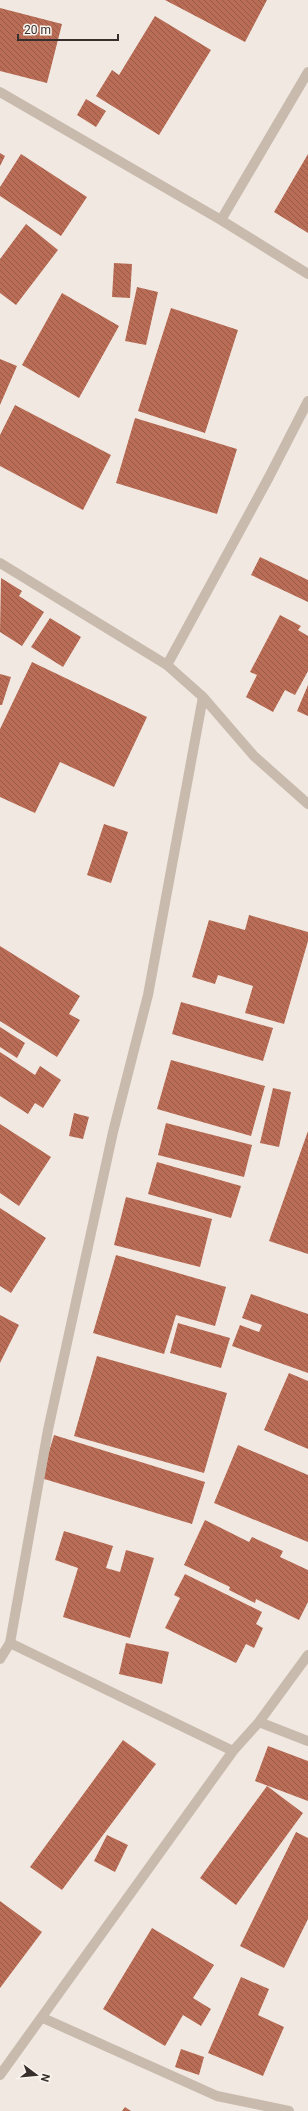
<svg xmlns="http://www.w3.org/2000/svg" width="308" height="2111" font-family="Roboto,sans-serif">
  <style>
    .building { fill: url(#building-back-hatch) }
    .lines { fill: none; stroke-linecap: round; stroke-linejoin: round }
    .street { stroke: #c9baae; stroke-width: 10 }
  </style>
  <defs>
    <pattern id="building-back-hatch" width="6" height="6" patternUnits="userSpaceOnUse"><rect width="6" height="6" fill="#ba6d56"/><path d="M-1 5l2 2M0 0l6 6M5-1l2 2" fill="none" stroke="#985a47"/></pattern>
  </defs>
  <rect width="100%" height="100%" fill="#f1e9e1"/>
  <path class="building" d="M165 0H267L245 42Z
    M0 8 62 24 47 83 0 71Z
    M155 16 211 50 159 135 96 96 112 70 119 75Z
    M86 99 106 111 96 127 77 115Z
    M0 153 5 156 0 166Z
    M21 154 87 197 61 236 0 196V187Z
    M308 154V233L274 212Z
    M26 224 58 250 16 305 0 293V259Z
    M114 263 132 264 130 298 112 297Z
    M137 287 158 292 146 345 125 341Z
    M62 293 119 326 79 398 22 365Z
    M171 308 238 330 205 433 138 411Z
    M0 359 17 366 0 405Z
    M15 405 111 455 83 510 0 466V435Z
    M135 418 237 449 217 514 116 483Z
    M260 557 308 580V602L251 575Z
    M1 578 22 591 19 596 44 612 22 646 0 632Z
    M280 615 301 626 298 630 308 636V671L295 695 285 690 273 712 246 697 257 675 250 672Z
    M50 618 81 637 63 667 31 647Z
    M32 662 147 717 114 787 60 762 35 813 0 797V729Z
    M0 674 11 677 2 705H0Z
    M308 685V716L297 711Z
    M104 824 128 832 111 883 87 875Z
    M249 915 308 932V941L284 1024 245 1013 253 986 218 975 215 984 192 977 209 920 245 930Z
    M0 946 80 996 69 1014 80 1020 57 1057 0 1021Z
    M181 1002 273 1028 263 1061 172 1034Z
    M0 1027 25 1043 17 1058 0 1047Z
    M0 1052 35 1075 40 1066 61 1080 43 1108 35 1103 28 1114 0 1096Z
    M171 1060 265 1086 251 1136 157 1109Z
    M273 1088 291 1092 279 1147 260 1143Z
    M74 1113 89 1117 83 1139 69 1136Z
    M166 1123 252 1145 244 1177 158 1155Z
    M0 1124 51 1157 19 1206 0 1193Z
    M308 1131V1254L269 1241Z
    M157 1162 241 1186 231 1218 148 1194Z
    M126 1197 212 1219 200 1267 114 1245Z
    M0 1208 46 1238 11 1293 0 1286Z
    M116 1255 226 1287 215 1326 176 1315 164 1354 93 1333Z
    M251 1294 308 1314V1373L232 1346 240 1325 259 1332 262 1325 242 1318Z
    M0 1315 19 1325 0 1363Z
    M178 1323 230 1338 221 1368 170 1353Z
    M97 1356 227 1393 204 1473 74 1436Z
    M289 1373 308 1381V1449L264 1430Z
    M54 1435 205 1482 192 1524 41 1478Z
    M238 1445 308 1475V1542L214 1503Z
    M205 1520 249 1542 252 1537 283 1551 280 1557 308 1570V1602L299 1620 256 1599 255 1603 229 1590 230 1587 184 1565Z
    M64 1531 113 1546 106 1568 120 1572 126 1550 154 1558 130 1638 63 1617 78 1568 55 1560Z
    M185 1574 262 1612 256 1624 263 1628 254 1648 246 1644 236 1663 165 1628 180 1598 174 1595Z
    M126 1643 169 1652 162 1684 119 1674Z
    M123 1740 156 1764 62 1890 30 1867Z
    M268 1746 308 1761V1801L255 1781Z
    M267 1786 303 1813 236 1905 200 1878Z
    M296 1832 308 1838V1919L284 1968 240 1946Z
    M107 1835 128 1845 115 1872 94 1861Z
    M0 1901 42 1932 0 1988Z
    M152 1928 214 1965 193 1998 211 2009 201 2026 183 2015 165 2046 103 2009Z
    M241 1977 269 1989 258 2015 284 2027 263 2076 208 2053Z
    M181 2049 204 2057 199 2075 175 2067Z
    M125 2107 131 2111H122Z"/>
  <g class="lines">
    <path class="street" d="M0 92 221 220 308 274
      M221 220 308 72
      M0 563 167 665 203 697 254 756 308 804
      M167 665 269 477 308 401
      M10 1643 48 1430 113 1132 148 995 203 697
      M0 1659 10 1643 233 1751
      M259 1722 308 1741
      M43 2018 217 2096 289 2111
      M0 2075 233 1751 259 1722 308 1655"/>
  </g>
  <g transform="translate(36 2075) rotate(106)" stroke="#f9f4ee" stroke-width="3" paint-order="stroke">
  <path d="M0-3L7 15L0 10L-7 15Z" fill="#382f2c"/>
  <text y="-6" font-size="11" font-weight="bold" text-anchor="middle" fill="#382f2c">N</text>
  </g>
  <path d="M18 34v6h100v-6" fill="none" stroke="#382f2c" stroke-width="2"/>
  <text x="24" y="34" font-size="12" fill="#382f2c" stroke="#f9f4ee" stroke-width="3" paint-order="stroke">20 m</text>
</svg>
